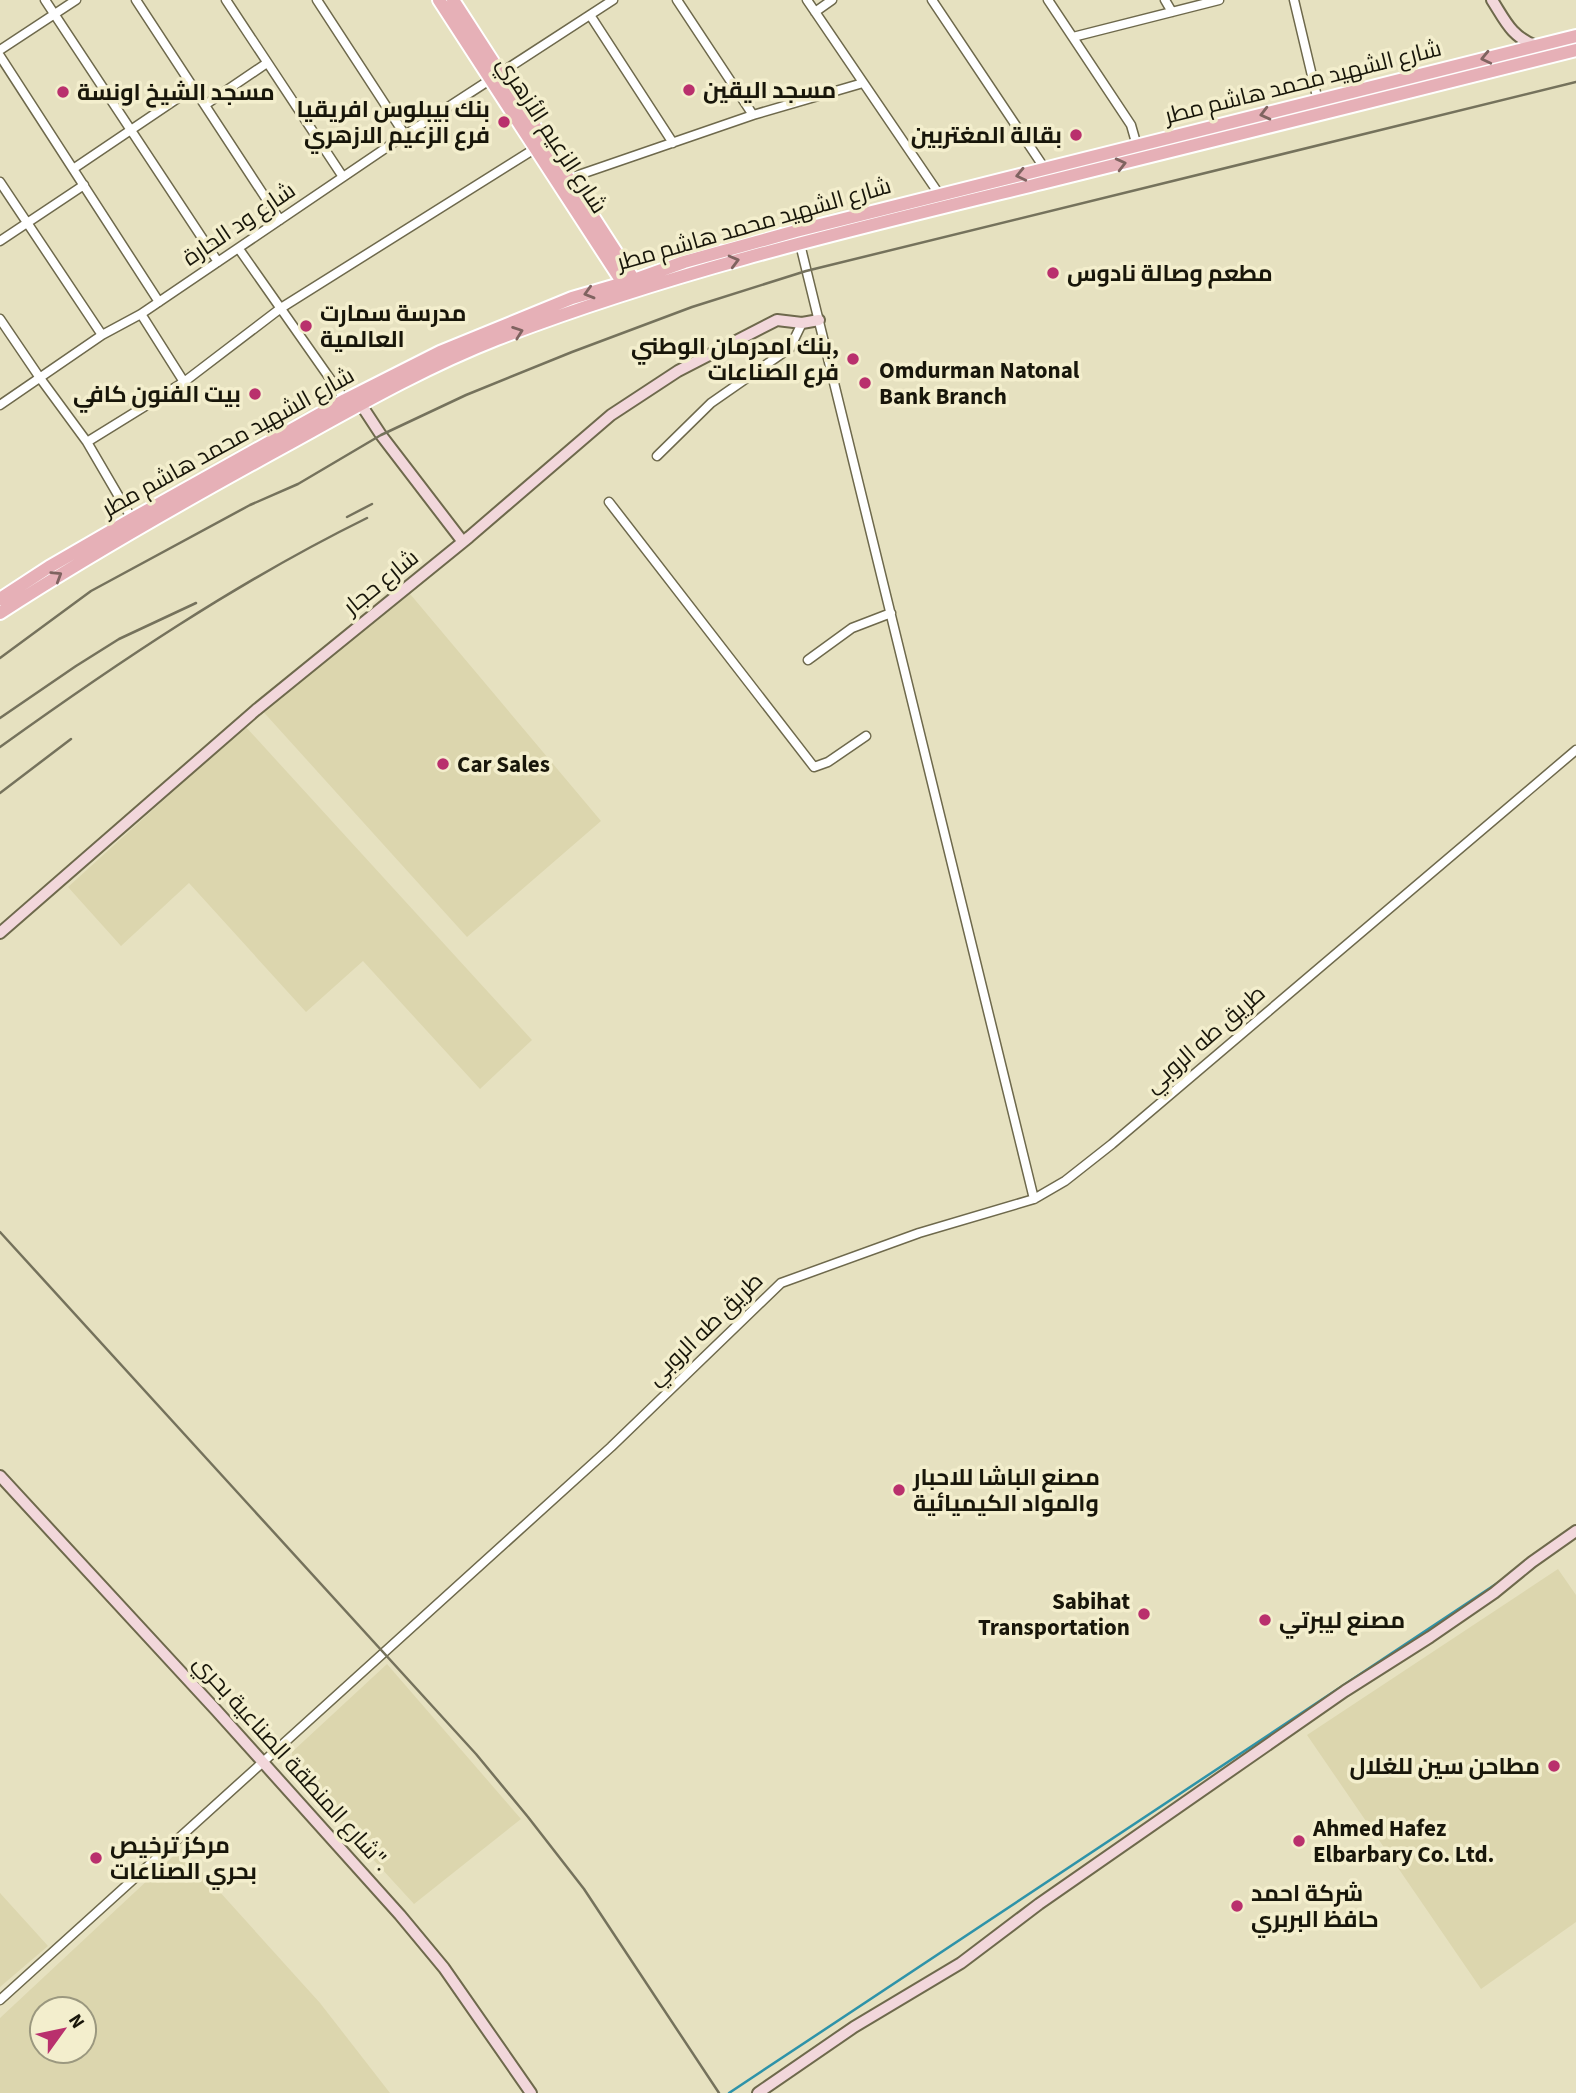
<svg xmlns="http://www.w3.org/2000/svg" width="1576" height="2093" font-family="'Source Sans 3',Cairo,sans-serif">
  <style>
    .built { fill: #dcd6ae; fill-rule: evenodd }
    .lines { fill: none; stroke-linecap: round; stroke-linejoin: round }
    .stream { stroke: #2e93a9; stroke-width: 2.5 }
    .street-casing { stroke: #6e694c; stroke-width: 11 }
    .secondary-casing { stroke: #6e694c; stroke-width: 14 }
    .primary-casing { stroke: #fff; stroke-width: 16 }
    .street { stroke: #fff; stroke-width: 8 }
    .secondary { stroke: #f2d7db; stroke-width: 10 }
    .primary { stroke: #e6b0b7; stroke-width: 12 }
    .rail { stroke: #75725c; stroke-width: 2.5 }
    .oneway { stroke: #7f6360 }
    .poi-dot { fill: #b9306d; stroke: #f3eecd; stroke-width: 2.5 }
    .labels { text-anchor: middle; dominant-baseline: central; stroke-width: 7; stroke-linejoin: round; paint-order: stroke }
    .street-label { font-size: 23px; fill: #18160a; stroke: #f3eecd }
    .poi-label { font-size: 23px; font-weight: bold; fill: #18160a; stroke: #f3eecd; text-anchor: start }
  </style>
  <rect width="100%" height="100%" fill="#e6e1c0"/>
  <path class="built" d="M400 582 601 821 467 937 259 707Z
    M245 726 532 1040 480 1089 363 961 306 1012 189 883 121 946 68 887Z
    M1558 1569 1576 1595V1922L1481 1989 1307 1735Z
    M387 1664 521 1819 414 1904 292 1771V1752Z
    M181 1849 320 2003 390 2093H0V2018ZM42 2009H84V2051H42Z
    M0 1893 48 1946 0 1987Z"/>
  <g class="lines">
    <path class="stream" d="M729 2093 1499 1582"/>
    <defs>
      <path id="street" d="M45 0 218 262
        M136 0 280 220
        M226 0 343 177
        M317 0 405 135
        M677 0 753 115
        M807 0 939 194
        M932 0 1045 169
        M1048 0 1131 125 1137 146
        M1165 0 1172 12
        M1294 0 1318 101
        M815 12 832 0
        M590 15 673 143
        M1073 37 1219 0
        M0 50 76 0
        M0 56 159 302
        M205 105 267 63
        M73 169 193 88
        M567 179 753 115 863 83
        M0 182 102 335
        M0 241 84 185
        M800 244 1034 1199
        M239 249 345 400
        M141 314 184 382
        M0 319 40 378 87 442 132 519
        M0 405 102 335 141 314 405 135 613 0
        M87 442 184 382 281 308 536 148
        M657 456 711 403 790 348 802 323
        M609 502 814 767 828 762 866 736
        M808 660 852 628 891 613
        M0 2000 611 1447 781 1283 919 1233 1034 1199 1065 1181 1112 1144 1576 750"/>
      <path id="secondary" d="M1492 0C1506 22 1511 36 1536 46
        M360 403 381 435 463 542
        M0 933 256 710 469 537 611 415 678 371 777 320 802 323 819 320
        M0 1476 216 1710 400 1915 444 1968 531 2093
        M758 2093 854 2027 961 1963 1039 1904 1345 1691 1430 1637 1494 1593 1532 1562 1576 1531"/>
      <path id="primary" d="M439 0 623 283 624 288
        M453 0 634 280 636 286
        M0 599 49 567 132 519 345 400 440 352 572 298 634 280 684 262 796 231 1576 36
        M0 613C92 553 188 499 285 446 354 408 423 368 497 339 673 271 858 228 1042 183 1220 140 1398 94 1576 50"/>
    </defs>
    <use href="#street" class="street-casing"/>
    <use href="#secondary" class="secondary-casing"/>
    <use href="#primary" class="primary-casing"/>
    <use href="#street" class="street"/>
    <use href="#secondary" class="secondary"/>
    <use href="#primary" class="primary"/>
    <path class="rail" d="M347 517 372 504
      M0 658 91 591 250 505 298 484 381 435 466 395 572 352 692 307 806 271 1576 82
      M0 718 76 666 119 639 196 603
      M0 747C117 663 237 582 367 518
      M0 793 71 739
      M0 1232 476 1754 528 1817 584 1889 719 2093"/>
  </g>
  <defs><path id="oneway-chevron" d="M-2-3.5L2.5 0L-2 3.5" fill="none" stroke-width="1.6" stroke-linecap="round" stroke-linejoin="round" transform="scale(1.75)"/></defs>
  <g class="oneway">
    <use href="#oneway-chevron" transform="translate(1486 58) rotate(167)"/>
    <use href="#oneway-chevron" transform="translate(1265 114) rotate(166)"/>
    <use href="#oneway-chevron" transform="translate(1121 164) rotate(-14)"/>
    <use href="#oneway-chevron" transform="translate(1021 175) rotate(167)"/>
    <use href="#oneway-chevron" transform="translate(734 261) rotate(-15)"/>
    <use href="#oneway-chevron" transform="translate(589 293) rotate(164)"/>
    <use href="#oneway-chevron" transform="translate(518 332) rotate(-20)"/>
    <use href="#oneway-chevron" transform="translate(57 576) rotate(-32)"/>
  </g>
  <g class="poi-dot">
    <circle cx="689" cy="90" r="7"/>
    <circle cx="63" cy="92" r="7"/>
    <circle cx="504" cy="122" r="7"/>
    <circle cx="1076" cy="135" r="7"/>
    <circle cx="1053" cy="273" r="7"/>
    <circle cx="306" cy="326" r="7"/>
    <circle cx="853" cy="359" r="7"/>
    <circle cx="865" cy="383" r="7"/>
    <circle cx="255" cy="394" r="7"/>
    <circle cx="443" cy="764" r="7"/>
    <circle cx="899" cy="1490" r="7"/>
    <circle cx="1144" cy="1614" r="7"/>
    <circle cx="1265" cy="1620" r="7"/>
    <circle cx="1554" cy="1766" r="7"/>
    <circle cx="1299" cy="1841" r="7"/>
    <circle cx="96" cy="1858" r="7"/>
    <circle cx="1237" cy="1906" r="7"/>
  </g>
  <g class="labels">
    <g class="street-label">
      <text transform="translate(1303 82) rotate(-14)">شارع الشهيد محمد هاشم مطر</text>
      <text transform="translate(552 135) rotate(57)">شارع الزعيم الأزهري</text>
      <text transform="translate(239 224) rotate(-34)">شارع ود الحارة</text>
      <text transform="translate(754 224) rotate(-16)">شارع الشهيد محمد هاشم مطر</text>
      <text transform="translate(228 442) rotate(-29)">شارع الشهيد محمد هاشم مطر</text>
      <text transform="translate(381 582) rotate(-39)">شارع حجار</text>
      <text transform="translate(1205 1039) rotate(-41)">طريق طه الروبي</text>
      <text transform="translate(705 1329) rotate(-44)">طريق طه الروبي</text>
      <text transform="translate(291 1762) rotate(48)">شارع المنطقة الصناعية بحري".</text>
    </g>
    <g class="poi-label">
      <text x="703" y="90">مسجد اليقين</text>
      <text x="77" y="92">مسجد الشيخ اونسة</text>
      <text x="490" y="109" text-anchor="end">بنك بيبلوس افريقيا<tspan x="490" dy="26">فرع الزعيم الازهري</tspan></text>
      <text x="1062" y="135" text-anchor="end">بقالة المغتربين</text>
      <text x="1067" y="273">مطعم وصالة نادوس</text>
      <text x="320" y="313">مدرسة سمارت<tspan x="320" dy="26">العالمية</tspan></text>
      <text x="839" y="346" text-anchor="end">بنك امدرمان الوطني,<tspan x="839" dy="26">فرع الصناعات</tspan></text>
      <text x="879" y="370">Omdurman Natonal<tspan x="879" dy="26">Bank Branch</tspan></text>
      <text x="241" y="394" text-anchor="end">بيت الفنون كافي</text>
      <text x="457" y="764">Car Sales</text>
      <text x="913" y="1477">مصنع الباشا للاحبار<tspan x="913" dy="26">والمواد الكيميائية</tspan></text>
      <text x="1130" y="1601" text-anchor="end">Sabihat<tspan x="1130" dy="26">Transportation</tspan></text>
      <text x="1279" y="1620">مصنع ليبرتي</text>
      <text x="1540" y="1766" text-anchor="end">مطاحن سين للغلال</text>
      <text x="1313" y="1828">Ahmed Hafez<tspan x="1313" dy="26">Elbarbary Co. Ltd.</tspan></text>
      <text x="110" y="1845">مركز ترخيص<tspan x="110" dy="26">بحري الصناعات</tspan></text>
      <text x="1251" y="1893">شركة احمد<tspan x="1251" dy="26">حافظ البربري</tspan></text>
    </g>
  </g>
  <g transform="translate(63 2030) rotate(57)"><circle r="33" fill="#f3eecd" stroke="#9b987f" stroke-width="2"/>
  <path d="M0-5L12 26L0 18L-12 26Z" fill="#b9306d"/>
  <text y="-10" font-size="19" font-weight="bold" text-anchor="middle" fill="#18160a">N</text>
  </g>
</svg>
